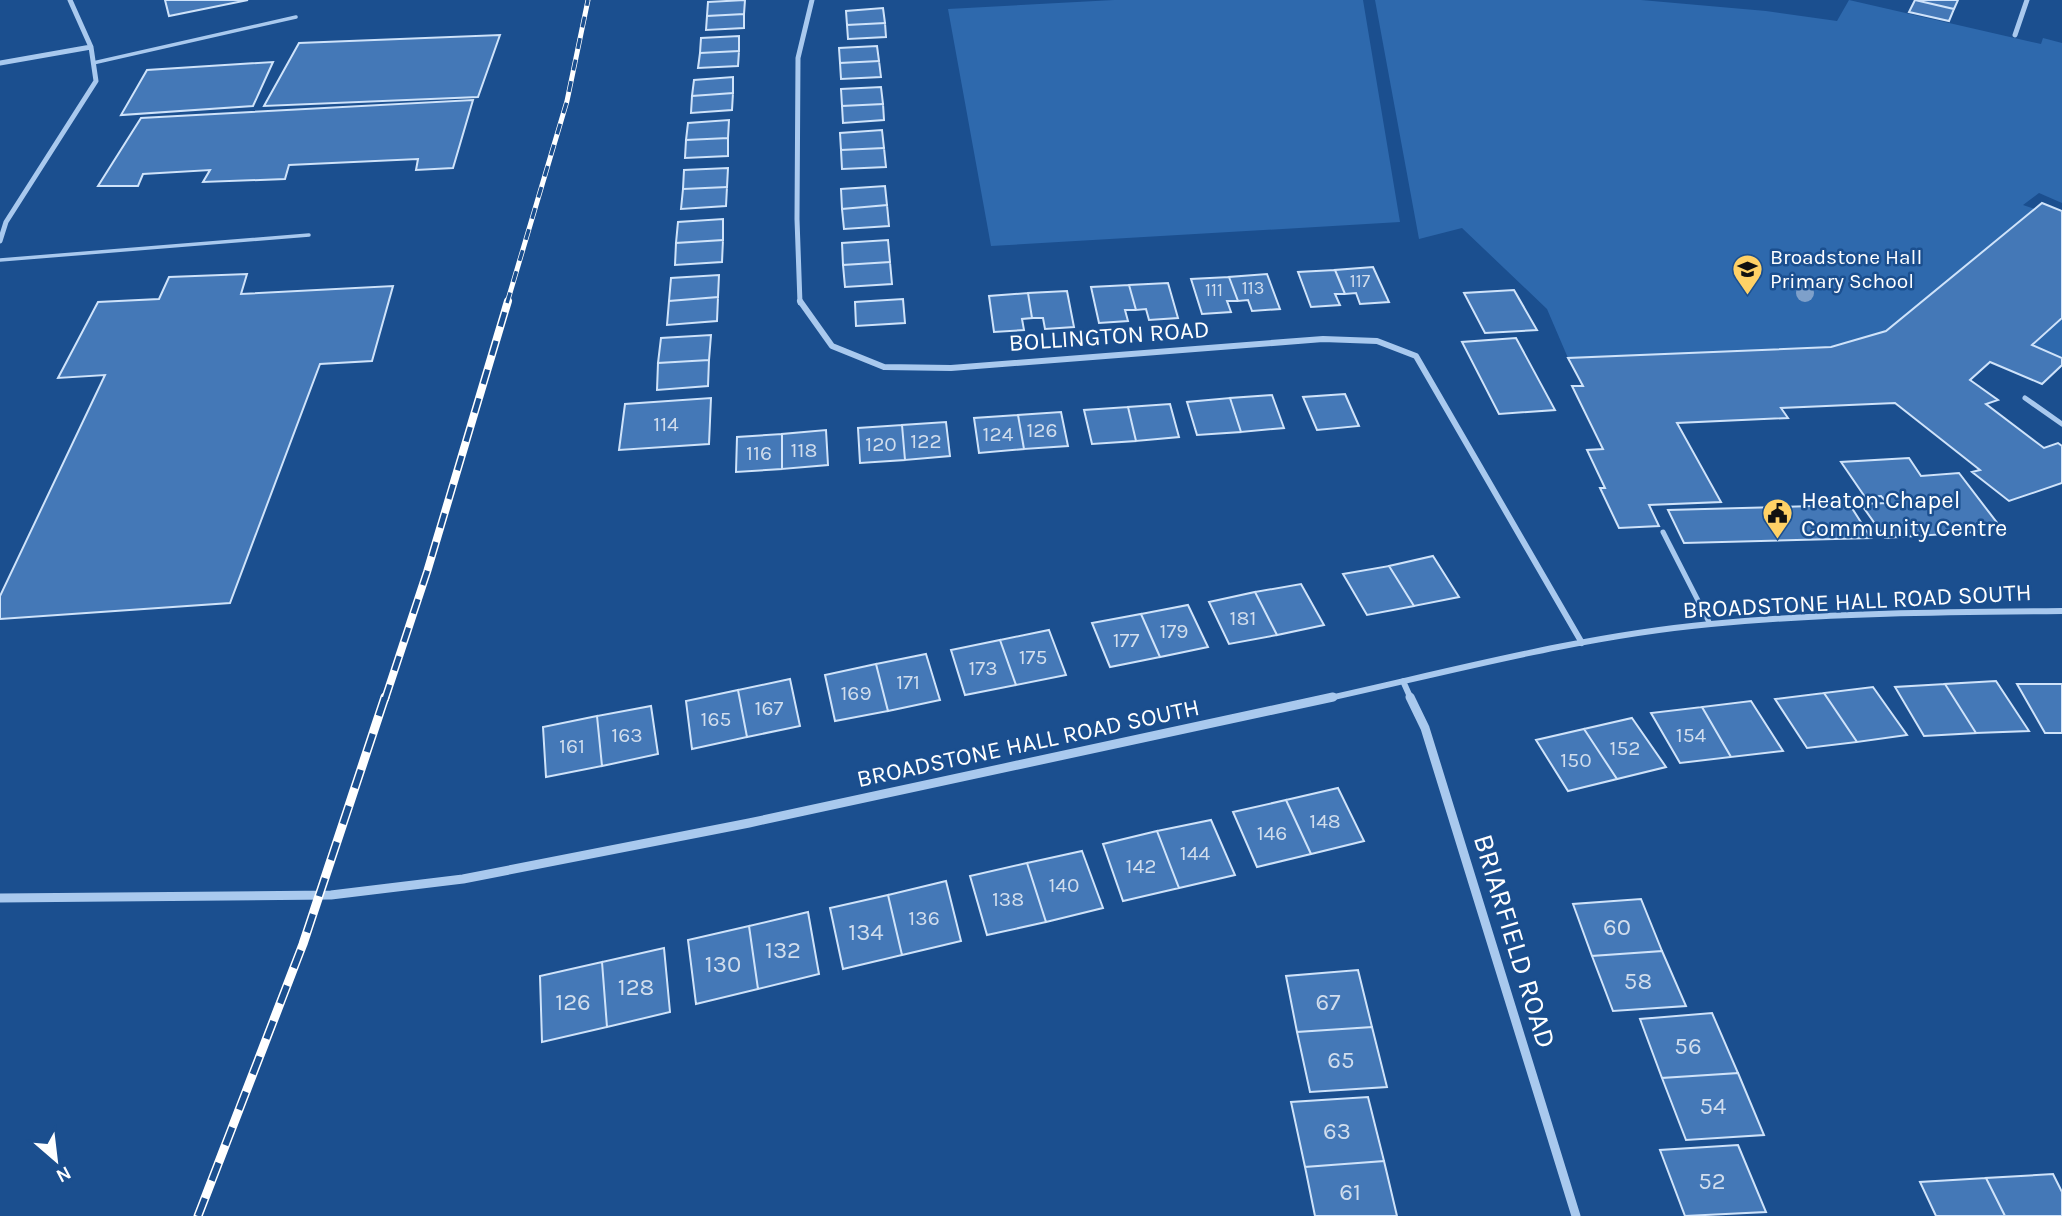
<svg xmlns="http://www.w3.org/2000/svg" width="2062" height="1216" font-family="Karla,sans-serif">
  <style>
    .green { fill: #2e69ad }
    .building { fill: #4478b7; stroke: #cfe3fa; stroke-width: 2 }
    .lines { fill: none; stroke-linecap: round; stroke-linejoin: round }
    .service-far1 { stroke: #a9c9ee; stroke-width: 3.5 }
    .service { stroke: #a9c9ee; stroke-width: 5 }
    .minor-far2 { stroke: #a9c9ee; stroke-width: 5 }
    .minor-far1 { stroke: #a9c9ee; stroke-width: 6 }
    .minor { stroke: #a9c9ee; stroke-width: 9 }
    .rail-far2-casing { stroke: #fff; stroke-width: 5 }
    .rail-far1-casing { stroke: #fff; stroke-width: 8 }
    .rail-casing { stroke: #fff; stroke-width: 9 }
    .rail-far2 { stroke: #1b4f8f; stroke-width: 3.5; stroke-dasharray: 11; stroke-linecap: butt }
    .rail-far1 { stroke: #1b4f8f; stroke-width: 5; stroke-dasharray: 15; stroke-linecap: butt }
    .rail { stroke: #1b4f8f; stroke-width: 6; stroke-dasharray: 19; stroke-linecap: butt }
    .tree { fill: #7ea0ca }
    .labels { text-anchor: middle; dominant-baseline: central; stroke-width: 5; stroke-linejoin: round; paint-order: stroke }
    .far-number-label { font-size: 18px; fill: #d0dded }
    .far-poi-label { font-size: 21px; fill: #fff; stroke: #1b4f8f; text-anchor: start }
    .number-label { font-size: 21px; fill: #d0dded }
    .street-label { font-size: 24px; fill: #fff; stroke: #1b4f8f }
    .poi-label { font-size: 24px; fill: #fff; stroke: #1b4f8f; text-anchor: start }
    .near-number-label { font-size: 24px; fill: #d0dded }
    .near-street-label { font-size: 28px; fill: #fff; stroke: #1b4f8f }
  </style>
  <rect width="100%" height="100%" fill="#1b4f8f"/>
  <path class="green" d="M1114 0H1363L1400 222 991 246 948 9Z
    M1375 0H1641L1766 11 1837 21 1849 0 2041 44 2043 38 2062 43V203L2039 193 2023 205 2035 209 1886 331 1831 347 1568 358 1547 309 1462 228 1419 239Z
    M2062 318V358L2032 345Z"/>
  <path class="building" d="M165 0H248L169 16Z
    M745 0 744 14 707 16 708 2Z
    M1915 0 1954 9 1949 21 1909 12Z
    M1915 0H1958L1954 9Z
    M883 8 885 23 847 25 846 11Z
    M744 14V28L706 30 707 16Z
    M885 23 886 37 848 39 847 25Z
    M500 35 478 97 264 106 299 43Z
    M739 36V51L700 53 701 38Z
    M877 46 879 61 840 63 839 48Z
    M739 51 738 66 698 68 700 53Z
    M879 61 881 77 841 79 840 63Z
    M273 62 253 106 121 115 147 70Z
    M733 77V93L692 96 694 80Z
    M881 87 883 104 842 106 841 89Z
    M733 93 732 110 691 113 692 96Z
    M473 100 453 168 416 170 418 159 289 165 285 179 203 182 210 170 143 174 138 186H98L141 118Z
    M883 104 884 120 843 123 842 106Z
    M729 120 728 138 686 140 688 123Z
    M882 130 884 148 841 150 840 133Z
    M728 138V156L685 158 686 140Z
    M884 148 886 167 842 169 841 150Z
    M728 168 727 187 683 189 684 170Z
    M885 186 887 205 842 209 841 189Z
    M727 187 726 206 681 209 683 189Z
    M2042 203 2062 211V318L2032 345 2062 358V365L2042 384 1990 362 1970 380 1998 400 1986 404 2044 448 2058 443 2062 446V483L2009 501 1972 472 1980 470 1895 403 1781 408 1788 418 1677 423 1721 502 1649 505 1659 526 1619 528 1600 488H1605L1587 450 1603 449 1572 386H1583L1568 358 1831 347 1886 331Z
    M887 205 889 226 844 229 842 209Z
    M723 219V240L676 243 678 222Z
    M723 240 722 262 675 265 676 243Z
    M888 240 890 262 843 265 842 243Z
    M890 262 892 284 845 287 843 265Z
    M1373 267 1389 302 1360 304 1356 293 1345 294 1335 270Z
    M1335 270 1345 294H1335L1340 305 1311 307 1298 272Z
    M247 274 241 294 393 286 372 361 320 364 230 603 0 619V596L105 375 58 378 98 302 159 299 169 277Z
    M1267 274 1280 309 1252 311 1248 300 1238 301 1229 277Z
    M719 275 718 297 669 301 671 278Z
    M1229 277 1238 301H1227L1231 312 1202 314 1191 279Z
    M1168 283 1178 318 1149 320 1146 309 1136 310 1129 285Z
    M1129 285 1136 310H1125L1128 321 1099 323 1091 287Z
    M1514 290 1537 330 1485 333 1464 293Z
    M1067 291 1074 327 1045 329 1043 318H1032L1028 293Z
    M1028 293 1032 318 1022 319 1024 330 994 332 989 296Z
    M718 297 717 321 667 325 669 301Z
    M903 299 905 323 856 326 855 302Z
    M711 335 709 360 658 363 661 338Z
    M1516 338 1555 410 1499 414 1462 342Z
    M709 360 708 386 657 390 658 363Z
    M1345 394 1359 426 1317 430 1303 397Z
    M1272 395 1284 428 1241 432 1230 398Z
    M711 398 709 444 619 450 625 404Z
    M1230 398 1241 432 1197 435 1187 402Z
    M1170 404 1179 437 1136 441 1128 407Z
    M1128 407 1136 441 1092 444 1084 410Z
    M1061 412 1068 446 1024 449 1018 415Z
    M1018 415 1024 449 979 453 974 418Z
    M946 422 950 456 905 460 902 425Z
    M902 425 905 460 860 463 858 428Z
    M826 430 828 465 782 469V434Z
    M782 434V469L736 472 737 437Z
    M1909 458 1921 476 1959 473 1998 524 1973 526 1978 532 1885 538 1861 504 1887 503 1881 496 1865 497 1841 462Z
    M1850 505 1871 538 1684 543 1668 510Z
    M1433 556 1459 597 1414 606 1389 566Z
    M1389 566 1414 606 1367 615 1343 574Z
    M1301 584 1324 625 1277 635 1255 592Z
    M1255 592 1277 635 1229 644 1209 602Z
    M1188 605 1208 647 1160 657 1141 614Z
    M1141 614 1160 657 1110 667 1092 623Z
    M1049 630 1066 675 1016 685 1000 640Z
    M1000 640 1016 685 965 695 951 650Z
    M926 654 940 700 888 711 876 664Z
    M876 664 888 711 835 721 825 675Z
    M790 679 800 726 747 737 738 690Z
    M1996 681 2029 731 1976 733 1945 684Z
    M1945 684 1976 733 1924 736 1895 687Z
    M2017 684H2062V733H2045Z
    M1873 687 1907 735 1857 742 1824 693Z
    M738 690 747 737 692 749 686 701Z
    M1824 693 1857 742 1807 748 1775 699Z
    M1751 701 1783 751 1731 757 1702 707Z
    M651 706 658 754 602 766 597 716Z
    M1702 707 1731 757 1680 763 1651 713Z
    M597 716 602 766 546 777 543 727Z
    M1632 718 1666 767 1617 779 1584 729Z
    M1584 729 1617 779 1568 791 1536 740Z
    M1338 788 1364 841 1311 854 1286 800Z
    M1286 800 1311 854 1257 867 1233 812Z
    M1211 820 1235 875 1179 888 1157 831Z
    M1157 831 1179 888 1123 901 1103 844Z
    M1082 851 1103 908 1046 922 1027 863Z
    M1027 863 1046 922 987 935 970 876Z
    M946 881 961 941 902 955 888 895Z
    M888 895 902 955 843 969 830 908Z
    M1641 899 1662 951 1592 956 1573 904Z
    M808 912 819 974 758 989 749 926Z
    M749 926 758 989 696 1004 688 940Z
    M664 948 670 1012 607 1027 602 962Z
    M1662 951 1686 1006 1613 1011 1592 956Z
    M602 962 607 1027 542 1042 540 976Z
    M1358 970 1372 1027 1297 1032 1286 976Z
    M1712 1013 1738 1073 1662 1078 1640 1019Z
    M1372 1027 1387 1087 1310 1092 1297 1032Z
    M1738 1073 1764 1135 1686 1140 1662 1078Z
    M1368 1097 1384 1161 1305 1167 1291 1102Z
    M1738 1145 1766 1212 1685 1216 1660 1150Z
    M1384 1161 1397 1216H1315L1305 1167Z
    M2053 1174 2062 1192V1216H2005L1986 1178Z
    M1986 1178 2005 1216H1936L1920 1182Z"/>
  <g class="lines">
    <path class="service-far1" d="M93 63 296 17
      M0 260 309 235"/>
    <path class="service" d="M2025 398 2062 424
      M1663 532 1710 624"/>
    <path class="minor-far2" d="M2015 35 2027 0
      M0 63 91 47
      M0 241 6 222 96 81 91 47 70 0
      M800 303 797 219 798 58 812 0"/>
    <path class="minor-far1" d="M800 301 832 346 884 367 951 368 1323 339 1377 341 1416 356 1582 643
      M1403 681 1411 699
      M1325 699C1452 671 1581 636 1711 624 1828 613 1945 612 2062 611"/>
    <path class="minor" d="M1410 697 1425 728 1576 1216
      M0 898 331 895 463 879 749 823 1333 697"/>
    <defs>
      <path id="rail-far2" d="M507 303 567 101 588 0"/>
      <path id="rail-far1" d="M385 699 427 572 508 301"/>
      <path id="rail" d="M198 1216 303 944 385 697"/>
    </defs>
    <use href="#rail-far2" class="rail-far2-casing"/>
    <use href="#rail-far1" class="rail-far1-casing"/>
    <use href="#rail" class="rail-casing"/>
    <use href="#rail-far2" class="rail-far2"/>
    <use href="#rail-far1" class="rail-far1"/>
    <use href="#rail" class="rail"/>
  </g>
  <circle class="tree" cx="1805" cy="293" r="9"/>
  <defs>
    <symbol id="school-pin" viewBox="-11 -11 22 30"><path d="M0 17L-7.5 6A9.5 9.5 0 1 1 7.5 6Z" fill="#ffd166" stroke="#1b4f8f"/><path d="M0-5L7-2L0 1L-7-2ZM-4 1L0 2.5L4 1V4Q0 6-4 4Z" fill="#111"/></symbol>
    <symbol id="civic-pin" viewBox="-11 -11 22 30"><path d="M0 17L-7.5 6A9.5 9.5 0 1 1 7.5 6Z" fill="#ffd166" stroke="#1b4f8f"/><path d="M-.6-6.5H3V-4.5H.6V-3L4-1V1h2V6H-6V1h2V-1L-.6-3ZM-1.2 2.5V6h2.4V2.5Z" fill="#111"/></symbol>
  </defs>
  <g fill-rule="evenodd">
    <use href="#school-pin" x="1730" y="252" width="35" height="47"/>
    <use href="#civic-pin" x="1760" y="496" width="35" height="47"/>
  </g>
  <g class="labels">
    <g class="far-number-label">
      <text x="1360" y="281">117</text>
      <text x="1253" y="288">113</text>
      <text x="1214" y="290">111</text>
    </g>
    <g class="far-poi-label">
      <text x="1770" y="257">Broadstone Hall<tspan x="1770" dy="24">Primary School</tspan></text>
    </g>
    <g class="number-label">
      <text x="666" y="424">114</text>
      <text x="1042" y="430">126</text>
      <text x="998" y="434">124</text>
      <text x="926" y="441">122</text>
      <text x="881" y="444">120</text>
      <text x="804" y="450">118</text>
      <text x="759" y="453">116</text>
      <text x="1243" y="618">181</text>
      <text x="1174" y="631">179</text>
      <text x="1126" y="640">177</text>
      <text x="1033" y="657">175</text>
      <text x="983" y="668">173</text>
      <text x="908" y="682">171</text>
      <text x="856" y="693">169</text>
      <text x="769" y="708">167</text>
      <text x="716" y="719">165</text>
      <text x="627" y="735">163</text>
      <text x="1691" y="735">154</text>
      <text x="572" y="746">161</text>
      <text x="1625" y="748">152</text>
      <text x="1576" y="760">150</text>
      <text x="1325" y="821">148</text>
      <text x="1272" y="833">146</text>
      <text x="1195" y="853">144</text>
      <text x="1141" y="866">142</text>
      <text x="1064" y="885">140</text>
      <text x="1008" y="899">138</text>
      <text x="924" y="918">136</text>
    </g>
    <g class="street-label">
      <text transform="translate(1109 336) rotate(-4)">BOLLINGTON ROAD</text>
      <text transform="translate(1857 601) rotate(-3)">BROADSTONE HALL ROAD SOUTH</text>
      <text transform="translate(1028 743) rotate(-12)">BROADSTONE HALL ROAD SOUTH</text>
    </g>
    <g class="poi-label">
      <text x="1801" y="500">Heaton Chapel<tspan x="1801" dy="28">Community Centre</tspan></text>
    </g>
    <g class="near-number-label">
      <text x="1617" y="927">60</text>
      <text x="866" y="932">134</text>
      <text x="783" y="950">132</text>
      <text x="723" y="964">130</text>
      <text x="1638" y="981">58</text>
      <text x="636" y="987">128</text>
      <text x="573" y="1002">126</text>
      <text x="1328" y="1002">67</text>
      <text x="1688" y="1046">56</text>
      <text x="1341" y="1060">65</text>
      <text x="1713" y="1106">54</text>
      <text x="1337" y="1131">63</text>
      <text x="1712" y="1181">52</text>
      <text x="1350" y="1192">61</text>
    </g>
    <g class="near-street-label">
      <text transform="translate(1515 941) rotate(73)">BRIARFIELD ROAD</text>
    </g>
  </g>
  <g transform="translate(56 1160) rotate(152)" stroke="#1b4f8f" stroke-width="5" paint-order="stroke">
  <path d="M0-5L12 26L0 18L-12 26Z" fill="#ffffff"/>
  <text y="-10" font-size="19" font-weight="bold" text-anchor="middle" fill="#ffffff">N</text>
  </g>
</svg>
